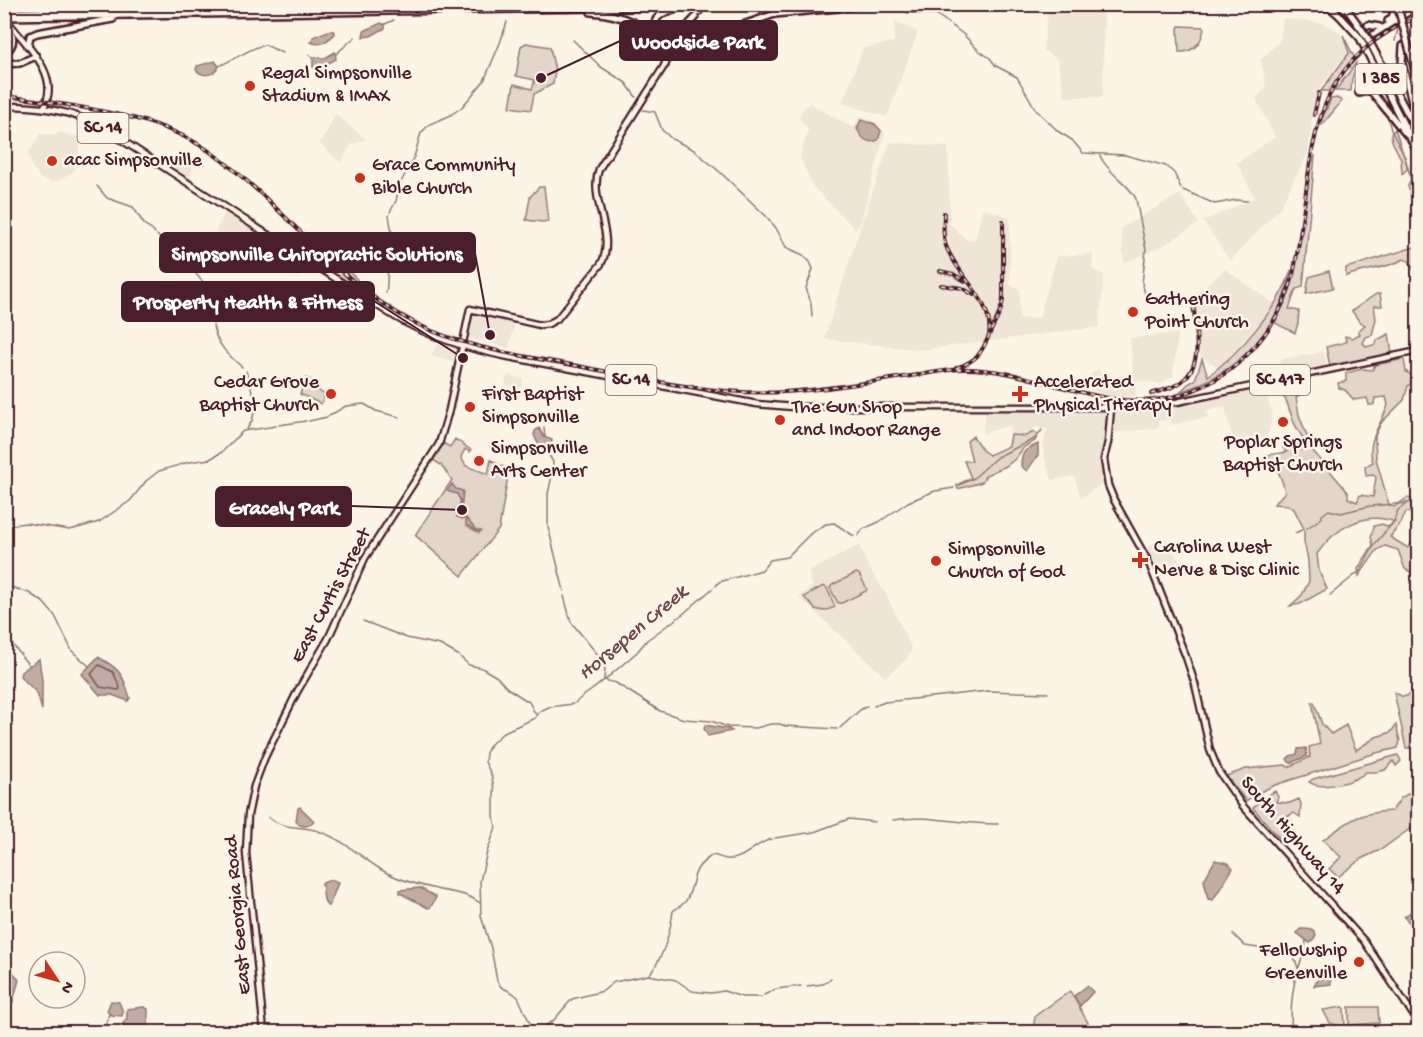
<svg xmlns="http://www.w3.org/2000/svg" width="1423" height="1037" font-family="'Gochi Hand',sans-serif">
  <style>
    .built { fill: #eee5d7 }
    .green { fill: #e2d5ca; stroke: #967a7a; stroke-width: 1.5 }
    .water { fill: #c0aca5; stroke: #917474; stroke-width: 1.5 }
    .lines { fill: none; stroke-linecap: round; stroke-linejoin: round }
    .shore { stroke: #79575c; stroke-width: 1.5 }
    .stream { stroke: #917474; stroke-width: 1.5 }
    .major-casing { stroke: #4a1f2b; stroke-width: 9 }
    .highway-casing { stroke: #4a1f2b; stroke-width: 10 }
    .major { stroke: #fcf5e5; stroke-width: 4.5 }
    .highway { stroke: #fcf5e5; stroke-width: 5 }
    .rail-casing { stroke: #4a1f2b; stroke-width: 4 }
    .rail { stroke: #fcf5e5; stroke-width: 1.5; stroke-dasharray: 4.5; stroke-linecap: butt }
    .major-bridge-casing { stroke: #4a1f2b; stroke-width: 9; stroke-linecap: butt }
    .highway-bridge-casing { stroke: #4a1f2b; stroke-width: 10; stroke-linecap: butt }
    .major-bridge { stroke: #fcf5e5; stroke-width: 4.5 }
    .highway-bridge { stroke: #fcf5e5; stroke-width: 5 }
    .poi-dot { fill: #c8321e; stroke: #fcf5e5; stroke-width: 2 }
    .labels { text-anchor: middle; dominant-baseline: central; stroke-width: 5; stroke-linejoin: round; paint-order: stroke }
    .shield { fill: #fcf5e5; stroke: #7f5f63; stroke-width: 1.5 }
    .shield-label { font-size: 18px; font-weight: bold; fill: #4a1f2b }
    .poi-label { font-size: 20px; fill: #4a1f2b; stroke: #fcf5e5; text-anchor: start }
    .street-label { font-size: 20px; fill: #4a1f2b; stroke: #fcf5e5 }
    .water-label { font-size: 21px; font-style: italic; fill: #6d4950; stroke: #fcf5e5 }
    .leader { fill: none; stroke: #4a1f2b; stroke-width: 2 }
    .callout-dot { fill: #4a1f2b; stroke: #fcf5e5; stroke-width: 2 }
    .callout { fill: #4a1f2b; stroke: #4a1f2b; stroke-width: 2 }
    .callout-label { font-size: 21px; text-anchor: middle; font-weight: bold; fill: #fff }
  </style>
  <rect width="100%" height="100%" fill="#fcf5e5"/>
  <filter id="ink" filterUnits="userSpaceOnUse"><feTurbulence type="fractalNoise" baseFrequency=".0167" numOctaves="2"/><feDisplacementMap in="SourceGraphic" scale="12" xChannelSelector="R" yChannelSelector="G"/><feConvolveMatrix kernelMatrix="1 2 1 2 8 2 1 2 1" color-interpolation-filters="sRGB"/></filter>
  <g filter="url(#ink)">
    <path class="built" d="M1104 8 1103 97H1065L1057 59 1043 50 1048 9Z
      M1283 18 1323 23 1339 31 1348 52 1315 94 1308 153 1279 209 1230 261 1203 221 1255 198 1237 163 1275 137 1256 99 1266 87 1261 59 1280 41Z
      M895 21 918 32 887 117 842 103 863 48 894 42Z
      M809 103 853 128 860 117 874 121 885 133 860 225 855 229 813 187 800 157 808 131 807 127 799 118 800 113Z
      M335 114 366 139 351 145 341 163 319 143 327 132Z
      M60 132 82 138 75 168 73 172 60 180 52 182 41 179 33 169 28 154 40 134 55 135Z
      M890 142 948 147 950 224 967 240 976 238 982 208 1010 217V285L1020 289 1019 319 1039 318 1057 256 1093 254 1092 269 1104 275 1099 327 920 350 824 339 861 225Z
      M177 158 187 164 190 158 194 159 190 180 171 168Z
      M1180 194 1199 223 1161 247 1124 263 1121 228Z
      M226 212 303 262 297 278 254 250 256 246 249 241 247 244 240 240H231L221 256 207 247Z
      M1225 269 1276 305 1219 368 1201 356 1188 300Z
      M472 312 515 322 509 348 467 338Z
      M1178 333 1173 376 1161 384 1134 380 1130 338Z
      M440 340 460 347 456 363 431 356Z
      M1324 352 1327 367 1258 381 1282 359Z
      M1098 369 1110 385 1136 383V396L1113 398 1077 385Z
      M507 375 523 379 521 388 505 385Z
      M1264 388 1272 413 1269 433 1251 446 1237 444 1232 436 1225 407 1207 410 1208 417 1171 425V420L1159 421V428L1111 433 1107 436 1104 483 1081 498 1074 476 1052 480 1043 453 1045 435 1048 429 1034 428V432L1026 436 1011 435 1010 425 982 434 986 410 1096 409 1130 410 1177 404Z
      M1165 538 1179 561 1156 574 1146 549Z
      M859 545 868 566 886 594 912 650 906 660 885 677 799 597 813 586 808 572Z"/>
    <path class="green" d="M1179 26 1204 27C1203 41 1194 53 1179 52L1178 28Z
      M1343 35 1354 57 1329 91H1321L1349 53Z
      M526 43 550 47 555 70 553 84 534 94 531 110 510 107 514 84 532 89 535 80 516 76 521 46Z
      M1356 63V69L1352 78 1351 91H1335Z
      M1337 98 1342 101 1322 125 1320 124 1331 99Z
      M1395 129 1408 168 1402 174 1401 159 1392 141 1391 134Z
      M1315 155 1303 287 1296 289 1289 309 1299 311 1298 323 1295 333 1275 323 1289 294 1293 277 1311 164Z
      M1413 180 1416 187 1418 222 1408 186 1410 181Z
      M539 187H544L548 221 543 222 526 220 530 197Z
      M315 241 357 279V283L314 244Z
      M312 246 355 285 354 287 311 259 310 255Z
      M1418 246V269H1413L1409 261 1404 259C1387 269 1365 269 1346 276V268Z
      M1291 270C1279 332 1238 372 1180 392L1188 384 1195 380 1202 359 1208 376C1238 354 1280 307 1291 270Z
      M1329 271 1333 288 1306 294 1309 277Z
      M1376 294H1380L1382 306H1374L1376 319 1372 335 1366 337 1363 343 1367 347 1376 344 1377 340 1389 334 1392 354 1330 366 1326 347 1346 342 1345 336 1352 338 1360 334 1358 331 1365 325 1359 321 1352 311Z
      M1404 359 1406 372 1412 375 1411 383 1408 386 1404 400 1381 423 1375 436 1376 459 1389 505 1394 507 1407 498 1418 500V514L1406 512 1401 523 1390 537 1408 548 1416 538 1415 528 1418 525V570L1412 573 1405 569 1398 550 1385 546 1377 550 1359 576 1358 569 1373 545 1371 537 1374 526 1382 524 1389 527 1395 522C1364 510 1334 529 1317 554L1319 571 1327 589 1300 604 1290 606 1302 595 1309 581 1308 560 1304 542V529L1294 509 1287 505 1274 504 1285 492C1283 484 1281 475 1276 468 1272 463 1269 462 1267 455L1287 452 1283 448 1284 439 1303 446 1302 448 1293 451 1305 449V442L1294 423 1286 400 1275 388 1307 379 1308 390 1296 397 1299 415 1313 451 1348 492V498L1357 502 1360 495 1373 497 1376 477 1373 475 1366 476 1365 467 1373 462C1365 442 1382 423 1388 405L1386 397 1375 398 1374 404 1372 405H1369L1367 398 1354 400 1345 390 1339 388 1338 383 1346 381V373L1363 369 1372 370 1375 365Z
      M306 378 316 383 313 387 325 395 321 404 300 394Z
      M1034 432 1037 435 1035 441 1024 447 1015 459 1006 466 986 475 982 482 958 489 957 485 971 478 964 461H972L967 441 973 436 982 450 989 455 1009 446 1011 435 1026 436Z
      M455 439 471 450 470 452 465 449 461 457 466 466 488 474 491 460 509 470 499 529 462 576 415 535 452 480 441 465 433 460 443 443 450 447Z
      M856 573 859 574 867 589 866 591 842 603H838L830 588 832 585Z
      M823 586 827 588 835 607 824 611 815 609 804 597Z
      M1394 692 1403 697 1415 693 1418 718V748H1406Z
      M1312 702H1314L1322 724 1331 734 1346 725 1356 750 1376 737 1391 732 1396 725 1400 741 1398 748 1376 753 1275 785 1260 792 1246 801 1226 776 1246 769 1285 765 1289 767 1310 757 1309 747 1320 744Z
      M1398 755 1401 761 1396 766 1393 761 1385 770 1377 772H1366C1356 782 1321 791 1309 782L1313 779Z
      M1414 790 1418 798V829H1410L1400 836 1382 849 1361 859 1338 877 1329 869 1341 857 1323 840C1349 821 1358 812 1392 811L1401 798Z
      M1275 791 1278 797 1276 802 1290 803 1299 799 1301 804 1300 817 1294 813 1288 816 1292 822 1286 828 1281 840 1253 808 1260 800Z
      M1070 991 1091 1028 1090 1032H1033L1035 1016Z
      M1342 1007 1344 1008 1345 1028 1330 1023 1323 1010Z
      M1349 1007H1378L1379 1023 1349 1025Z
      M979 1026 987 1029 988 1032H947Z"/>
    <path class="water" d="M381 23 385 25V28L371 36 363 37 364 31Z
      M328 31H334L335 34C328 40 321 47 311 42L313 37Z
      M335 52 336 59 317 69 313 67V57L325 58Z
      M215 61 219 66C215 75 204 78 196 70L197 66Z
      M861 120 875 124 881 131 878 140C867 145 862 138 857 129Z
      M539 428 544 437 552 440 551 447 539 446 534 435 535 431Z
      M1038 444V455L1027 471 1021 466C1021 451 1026 449 1038 444Z
      M452 484 456 489 463 491 461 512 476 530 481 531 479 533 466 525V520L457 517V508L461 502 457 494 447 491Z
      M98 657C120 669 123 674 130 698L128 701 112 695H100L82 674Z
      M39 659 42 680V710L37 693 20 676 21 672Z
      M705 725 729 729 732 731 708 736 704 729Z
      M1306 748 1307 756 1291 763 1289 762 1287 759 1290 756 1297 754 1298 749Z
      M300 807 314 821C309 827 301 828 296 821L298 808Z
      M1215 860 1228 863 1233 868 1213 900 1208 899 1204 880Z
      M331 880 338 883 329 906H327L324 900 322 883Z
      M420 888 436 897 431 907 428 908 400 893V890Z
      M1416 908 1418 916 1414 924 1412 925 1404 917Z
      M1300 929C1306 929 1313 928 1316 935L1313 941 1310 943 1297 933Z
      M1329 966 1331 984 1314 986V985Z
      M12 971 19 980 11 1008 5 1018V977Z
      M1087 986 1093 992 1080 1006 1074 996Z
      M111 1001 119 1002 123 1012 122 1016 111 1015 107 1011Z
      M144 1007 148 1009V1029C137 1037 132 1030 122 1025L127 1018V1009Z"/>
    <g class="lines">
      <path class="shore" d="M99 665 113 672 120 687 119 690 100 687 91 674Z"/>
      <path class="stream" d="M907 13 936 14 963 34 978 50 990 58 996 66 1017 77 1036 110 1059 132 1072 140 1083 153 1125 155 1166 166 1174 173 1181 188
        M385 24 394 20
        M573 40 601 67 626 83 636 97
        M1395 41 1398 29
        M309 54 313 57
        M336 54 355 37
        M219 66C230 62 257 44 265 45 271 47 277 51 283 53
        M643 110 655 112 662 130 672 139 694 150 721 173 766 216 776 228 786 247 803 255 810 262 813 269 806 288 811 303 812 317
        M1389 122 1391 130 1405 157 1418 207
        M1100 156C1109 175 1130 184 1136 199L1146 250 1142 283 1147 300 1150 302
        M97 186 107 198 133 207 144 224 155 233
        M1183 190 1215 204 1236 200 1248 201
        M390 212 396 201 399 186 414 157 421 133 430 124 449 116 461 108 484 81 500 43 507 22
        M157 235 171 249
        M177 256 187 263 211 292
        M386 293C389 278 386 243 392 233L389 215
        M212 297 213 324
        M213 326C217 345 228 355 242 367
        M246 371 255 401
        M309 421 327 417 346 406 364 404 376 411 399 417
        M279 425 306 421
        M544 427 545 438
        M247 429 252 421 256 405
        M547 452 553 462V471L548 494V527L564 591
        M957 486 974 478 997 457 1036 438 1042 430
        M4 490 9 511 7 524
        M4 526 26 523 70 530 99 522 130 501 146 481 159 471 189 462 210 459 222 452 243 431 276 426
        M1307 528 1322 518V515L1329 510 1341 513 1370 506 1418 502
        M1295 533 1304 529
        M858 536 863 529 879 522 908 502 935 491 954 488
        M5 585 29 593 43 602 55 616 72 651 89 666
        M716 586 719 582 762 570 770 560 787 557 810 534 826 524 834 523 854 536
        M1330 595 1361 570 1375 544 1394 521 1398 510 1407 504
        M564 596 571 622 603 661 605 669 604 679
        M363 621 407 638 440 645 458 655 469 665 482 668 497 677 507 688 529 702 536 715
        M4 634 21 655
        M22 657 29 665
        M606 679 637 652 647 640 683 614 713 588
        M604 680 616 683 660 711 684 719 711 721 728 727 756 728 771 724H780L785 726 837 729
        M575 703C584 694 595 689 604 680
        M874 706 885 702 988 691 1048 693
        M840 728 860 710 867 706
        M268 817C287 832 301 824 321 832 343 840 360 856 380 869 394 878 415 884 432 888 449 893 466 892 480 903
        M893 820C928 814 962 825 998 824
        M775 838 814 832 849 819 875 822
        M1233 934 1245 946 1258 948
        M1262 948C1281 951 1291 944 1298 968
        M649 975C663 958 670 933 673 911 678 907 684 905 687 899 697 878 689 870 713 855 718 856 722 859 727 859 744 861 756 842 772 839
        M807 986 823 984 831 979
        M764 995 776 989 801 986
        M105 1032 109 1013
        M534 1032 518 997 513 993 501 987 497 981 491 948 481 916 480 881 487 852 496 827 494 816V788L491 774 485 762 486 753 490 745 504 732 535 718 540 711 549 707 573 704
        M536 1032 553 1021 572 999 603 991 614 982 648 975 676 980 692 991 700 992 711 993 724 991 742 997H761
        M1292 1032C1290 1013 1292 991 1297 972 1301 960 1306 952 1306 940"/>
      <defs>
        <path id="major" d="M9 23C27 46 61 75 44 107
          M671 56 689 27
          M4 106C39 106 69 110 100 126L392 315C428 337 468 349 509 357L757 404 793 407H1141L1177 402 1418 351
          M1108 442 1104 459 1108 485 1114 500 1148 561 1186 657 1195 684 1210 750 1219 772 1242 805 1364 941 1418 1022
          M1108 443 1111 408
          M264 1032 246 853 248 815 254 786 265 757 297 692 328 639 365 558 439 444 449 410 470 309 540 325 548 324 557 319 601 264C617 235 588 200 599 169L666 63"/>
        <path id="highway" d="M57 4 91 8
          M1242 4C1277 7 1310 11 1345 4
          M847 7 873 4
          M674 10C644 15 654 40 669 39 679 38 689 24 696 17
          M9 11 21 4
          M4 12 542 4
          M591 12C619 14 650 25 667 50L665 65
          M1349 12 1367 37 1418 133
          M1339 15 1360 38 1418 153
          M4 17 850 4
          M1388 21C1394 17 1395 11 1391 4
          M4 23C14 34 17 44 4 54
          M1368 25 1380 27
          M1374 34 1418 6
          M661 42 670 44H678
          M28 46 30 36 37 33 113 19
          M1403 46 1402 64 1418 123
          M670 58 685 45 775 14 838 8
          M4 64 20 63 36 56
          M1415 70 1418 85
          M1366 85 1407 135
          M1359 93 1368 91 1371 92"/>
      </defs>
      <use href="#major" class="major-casing"/>
      <use href="#highway" class="highway-casing"/>
      <use href="#major" class="major"/>
      <use href="#highway" class="highway"/>
      <defs>
        <path id="rail" d="M4 96C26 98 47 102 68 105 121 114 172 123 216 156 291 211 343 293 432 331 478 350 529 357 578 366 645 379 714 396 784 392 824 390 864 383 904 377 923 375 942 370 961 369 1034 367 1101 414 1172 397 1230 383 1272 339 1291 283 1318 176 1291 69 1418 17
          M1314 115 1319 93
          M944 213C944 224 942 236 946 246 957 276 994 300 989 335
          M940 271 953 274 965 281
          M941 285 962 288 974 295
          M956 368C979 360 982 352 991 331 996 320 1002 312 1003 299V221
          M1151 394C1160 391 1170 389 1178 384 1206 367 1195 328 1193 301"/>
      </defs>
      <use href="#rail" class="rail-casing"/>
      <use href="#rail" class="rail"/>
      <defs>
        <path id="major-bridge" d="M698 13 704 4
          M4 18 9 23"/>
        <path id="highway-bridge" d="M1326 4 1339 15
          M1339 4 1349 12
          M1397 4 1415 70"/>
      </defs>
      <use href="#major-bridge" class="major-bridge-casing"/>
      <use href="#highway-bridge" class="highway-bridge-casing"/>
      <use href="#major-bridge" class="major-bridge"/>
      <use href="#highway-bridge" class="highway-bridge"/>
    </g>
  </g>
  <g class="poi-dot">
    <circle cx="250" cy="86" r="6"/>
    <circle cx="52" cy="161" r="6"/>
    <circle cx="360" cy="178" r="6"/>
    <circle cx="1133" cy="312" r="6"/>
    <circle cx="331" cy="394" r="6"/>
    <path d="M1017 385h6v6h6v6h-6v6h-6v-6h-6v-6h6z"/>
    <circle cx="470" cy="407" r="6"/>
    <circle cx="780" cy="420" r="6"/>
    <circle cx="1283" cy="422" r="6"/>
    <circle cx="479" cy="461" r="6"/>
    <path d="M1137 551h6v6h6v6h-6v6h-6v-6h-6v-6h6z"/>
    <circle cx="936" cy="561" r="6"/>
    <circle cx="1359" cy="962" r="6"/>
  </g>
  <g class="labels">
    <g class="shield">
      <rect x="1355.5" y="64" width="51" height="30" rx="4.5"/>
      <rect x="77.5" y="113" width="51" height="30" rx="4.5"/>
      <rect x="605.5" y="365" width="51" height="30" rx="4.5"/>
      <rect x="1250" y="365" width="60" height="30" rx="4.5"/>
    </g>
    <g class="shield-label">
      <text x="1381" y="79">I 385</text>
      <text x="103" y="128">SC 14</text>
      <text x="631" y="380">SC 14</text>
      <text x="1280" y="380">SC 417</text>
    </g>
    <g class="poi-label">
      <text x="262" y="74">Regal Simpsonville<tspan x="262" dy="23">Stadium &amp; IMAX</tspan></text>
      <text x="64" y="161">acac Simpsonville</text>
      <text x="372" y="166">Grace Community<tspan x="372" dy="23">Bible Church</tspan></text>
      <text x="1145" y="300">Gathering<tspan x="1145" dy="23">Point Church</tspan></text>
      <text x="319" y="383" text-anchor="end">Cedar Grove<tspan x="319" dy="23">Baptist Church</tspan></text>
      <text x="1034" y="383">Accelerated<tspan x="1034" dy="23">Physical THerapy</tspan></text>
      <text x="482" y="395">First Baptist<tspan x="482" dy="23">Simpsonville</tspan></text>
      <text x="792" y="408">The Gun Shop<tspan x="792" dy="23">and Indoor Range</tspan></text>
      <text x="1283" y="443" text-anchor="middle">Poplar Springs<tspan x="1283" dy="23">Baptist Church</tspan></text>
      <text x="491" y="449">Simpsonville<tspan x="491" dy="23">Arts Center</tspan></text>
      <text x="1154" y="548">Carolina West<tspan x="1154" dy="23">Nerve &amp; Disc Clinic</tspan></text>
      <text x="948" y="550">Simpsonville<tspan x="948" dy="23">Church of God</tspan></text>
      <text x="1347" y="951" text-anchor="end">Fellowship<tspan x="1347" dy="23">Greenville</tspan></text>
    </g>
    <g class="street-label">
      <text transform="translate(332 596) rotate(-62)">East Curtis Street</text>
      <text transform="translate(1292 836) rotate(49)">South Highway 14</text>
      <text transform="translate(239 915) rotate(-95)">East Georgia Road</text>
    </g>
    <g class="water-label">
      <text transform="translate(634 634) rotate(-40)">Horsepen Creek</text>
    </g>
  </g>
  <path class="leader" d="M541 78L620 41M490 335L475 253M463 358L374 301M462 510L351 506"/>
  <g class="callout-dot">
    <circle cx="541" cy="78" r="6"/>
    <circle cx="490" cy="335" r="6"/>
    <circle cx="463" cy="358" r="6"/>
    <circle cx="462" cy="510" r="6"/>
  </g>
  <g class="callout">
    <rect x="620" y="21" width="157" height="39" rx="6"/>
    <rect x="160" y="233" width="315" height="39" rx="6"/>
    <rect x="122" y="282" width="252" height="39" rx="6"/>
    <rect x="216" y="487" width="135" height="39" rx="6"/>
  </g>
  <g class="callout-label">
    <text x="698" y="48">Woodside Park</text>
    <text x="317" y="260">Simpsonville Chiropractic Solutions</text>
    <text x="248" y="308">Prosperty Health &amp; Fitness</text>
    <text x="284" y="514">Gracely Park</text>
  </g>
  <rect width="1423" height="1037" fill="none" stroke="#fcf5e5" stroke-width="24"/>
  <rect x="12" y="12" width="1399" height="1013" fill="none" stroke="#4a1f2b" stroke-width="2" filter="url(#ink)"/>
  <g transform="translate(57 980) rotate(126)"><circle r="28" fill="#fcf5e5" stroke="#b59f9b" stroke-width="1.5"/>
  <path d="M0-4.5L10 22L0 15L-10 22Z" fill="#c8321e"/>
  <text y="-9" font-size="16" font-weight="bold" text-anchor="middle" fill="#4a1f2b">N</text>
  </g>
</svg>
